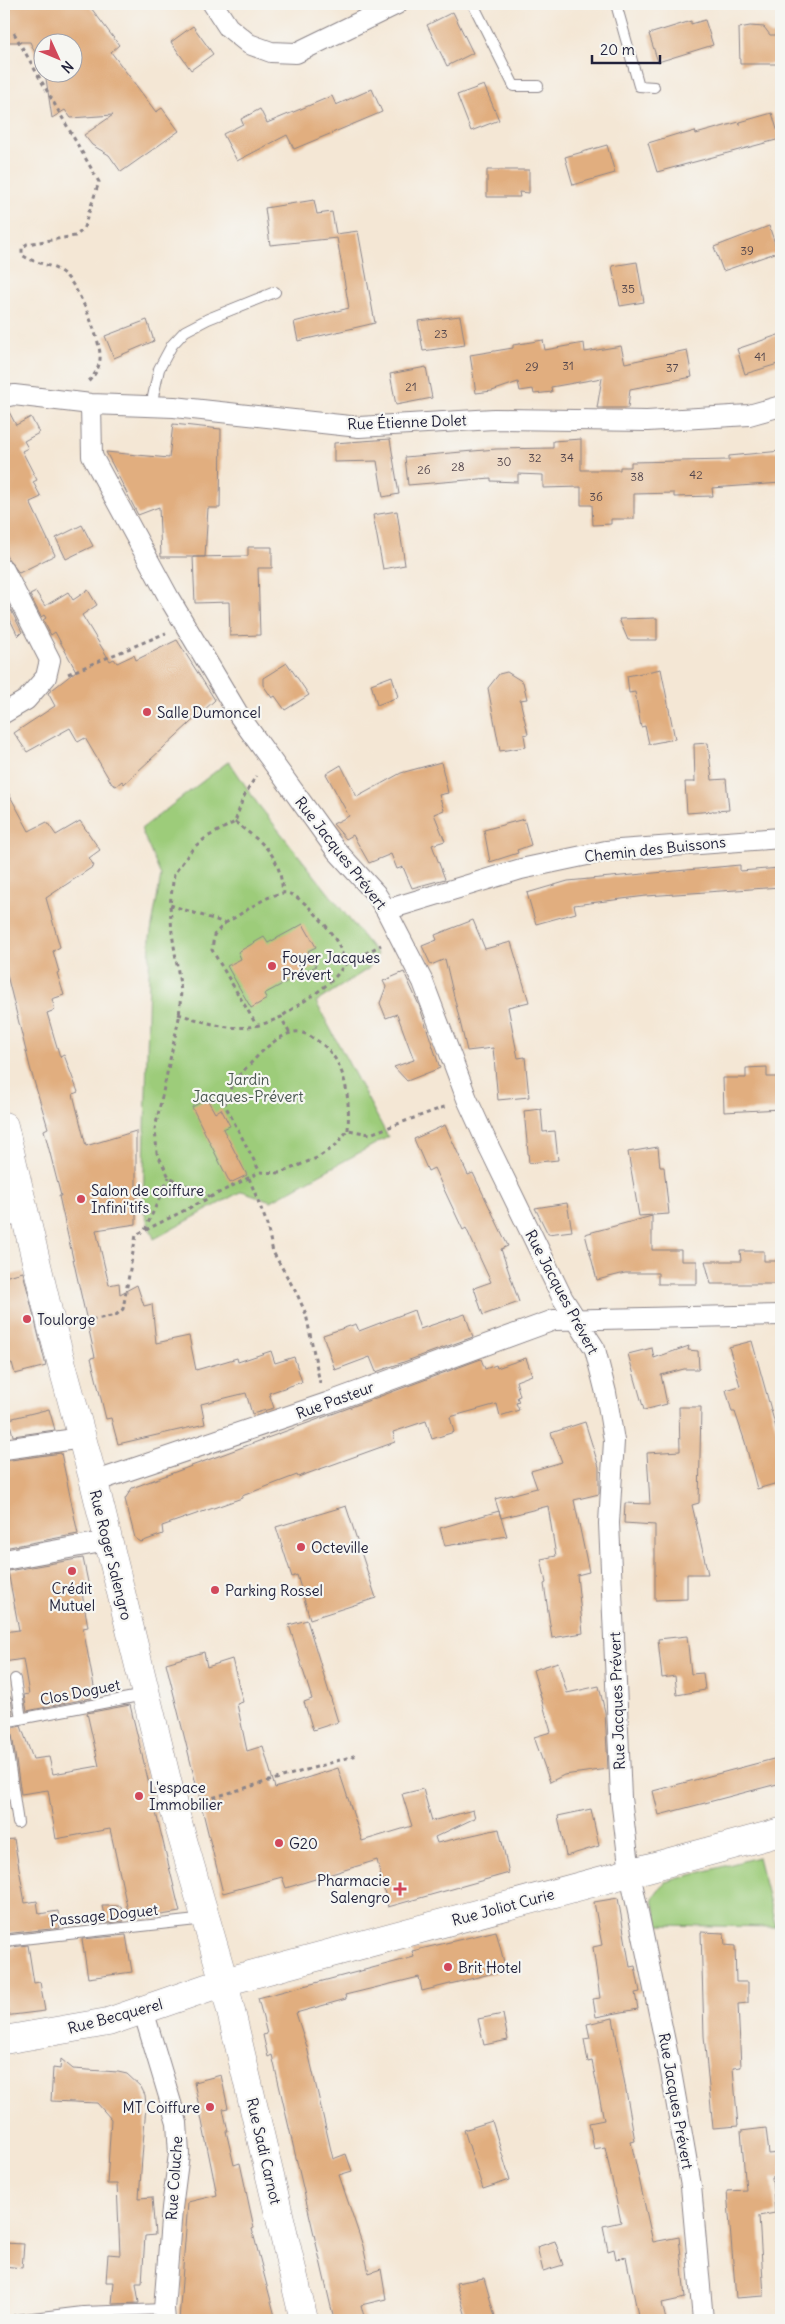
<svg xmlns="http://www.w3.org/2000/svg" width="785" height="2324" font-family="Delius,sans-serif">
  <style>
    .green { fill: #9dcc7a; stroke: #60775a }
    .building { fill: #e1ae7f }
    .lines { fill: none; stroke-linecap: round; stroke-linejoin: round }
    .lane-casing { stroke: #8b8488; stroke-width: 12 }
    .street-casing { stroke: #8b8488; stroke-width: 22 }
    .secondary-casing { stroke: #8b8488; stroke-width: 29 }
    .path { stroke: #8b8488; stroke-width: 3; stroke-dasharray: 4 4; stroke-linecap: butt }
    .lane { stroke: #fff; stroke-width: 10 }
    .street { stroke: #fff; stroke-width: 20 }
    .secondary { stroke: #fff; stroke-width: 28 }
    .poi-dot { fill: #d1495b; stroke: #f6f6f2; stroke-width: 2 }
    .labels { text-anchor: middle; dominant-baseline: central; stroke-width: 4.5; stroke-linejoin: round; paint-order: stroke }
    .number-label { font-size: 12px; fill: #52454c }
    .street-label { font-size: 15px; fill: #22223b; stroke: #f6f6f2 }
    .poi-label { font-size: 15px; fill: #22223b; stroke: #f6f6f2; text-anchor: start }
    .park-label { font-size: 15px; fill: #47554e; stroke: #f6f6f2 }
  </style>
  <rect width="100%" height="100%" fill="#f6f6f2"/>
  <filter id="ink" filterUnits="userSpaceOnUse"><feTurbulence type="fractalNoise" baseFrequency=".02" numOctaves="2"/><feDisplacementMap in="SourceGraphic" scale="10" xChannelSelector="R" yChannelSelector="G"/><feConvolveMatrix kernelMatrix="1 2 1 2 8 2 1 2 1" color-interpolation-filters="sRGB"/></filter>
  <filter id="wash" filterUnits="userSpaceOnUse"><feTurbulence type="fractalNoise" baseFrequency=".0096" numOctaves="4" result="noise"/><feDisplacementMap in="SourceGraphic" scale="20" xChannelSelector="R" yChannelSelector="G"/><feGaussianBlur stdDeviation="1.12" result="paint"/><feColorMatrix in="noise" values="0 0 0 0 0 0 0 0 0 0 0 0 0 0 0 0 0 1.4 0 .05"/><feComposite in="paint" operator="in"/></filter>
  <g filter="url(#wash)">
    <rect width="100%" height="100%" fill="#f4e7d5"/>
    <path class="green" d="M229 761 257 803 377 954 368 969 316 1002 388 1137 271 1201 242 1191 154 1239 143 1209 150 937 161 876 141 829Z
      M758 1857 776 1927 658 1925 653 1898 665 1882Z"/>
    <g id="blocks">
      <path class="building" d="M7 4H88L119 45 111 52 156 112 162 108 179 131 121 172 109 155 92 145 84 135 113 115 71 118 65 110 52 118 45 72H72V42H42V67L30 42H4V15L10 10Z
        M453 12 473 53 447 66 427 25Z
        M705 20 713 45 658 62 649 34 691 21V24Z
        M193 26 213 54 191 70 171 42Z
        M750 26 764 27 770 35H781V64H740L739 28Z
        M484 85 499 120 471 131 457 95Z
        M372 89 382 112 294 149 287 135 237 161 223 134 243 124 241 119 260 109 267 123 332 96 336 105Z
        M772 113 780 139 657 172 648 143 681 133V135L695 131 696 134 739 122 740 125V122Z
        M607 145 615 173 573 185 565 157Z
        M487 170H529V193L519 192 520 197H487Z
        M314 200 317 214 332 212 336 234 358 231 375 323 298 341 294 322 349 308 337 238 270 245 265 208Z
        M769 226 778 252 723 271 714 247Z
        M637 262 644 302 620 306 612 266Z
        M460 316 465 345 423 351 418 321Z
        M147 320 154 341 114 358 105 336Z
        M781 334V363L745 374 737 349Z
        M543 340 545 350 584 343 585 352 621 346 625 363 687 350 692 377 630 389 628 408H597L602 378 551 387 552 392 534 394 533 389 520 391 518 382 492 391 476 393 470 355 513 348V345Z
        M426 367 432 398 396 405 390 374Z
        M7 408 16 425 31 417 39 433 24 441 28 448 22 451 37 480 33 482 41 497 30 502 55 555 19 573 4 553V409Z
        M173 424 221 429 220 508H208L205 557H161L159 507 138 515 106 452 169 458Z
        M390 439 399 494 383 497 377 461 334 462V443Z
        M581 439V470H620V467H631V462L729 460V456L781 451V483L712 488 713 496 674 497V493L634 494V519H611V524L593 525 592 505H581V487L543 488V475L518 474V482L491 481V478L408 485 405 457 496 449 553 448V441Z
        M397 511 405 565 383 569 373 515Z
        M82 525 93 546 66 559 56 538Z
        M248 547H272V568H258L260 635 230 636 229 602 195 603 193 557 248 556Z
        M88 590 97 605 82 615 110 661 114 659 117 663 134 655 136 660 177 640 215 700 124 784 122 781 116 786 112 784 85 738 78 742 70 728 27 752 14 733 55 706 48 693 76 671 55 632 51 635 43 620 46 618 44 615 41 617 30 595 36 592 45 606 68 592 73 600Z
        M9 606 22 632 18 636 5 609Z
        M657 618V640H628L619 619Z
        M287 663 309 695 285 710 275 696 272 698 263 685V678Z
        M661 669 675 739 649 744 645 726 641 727 635 692 629 693 627 676Z
        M507 672 523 682 527 699 520 700 528 734 524 735 526 747 500 751 488 688 499 674Z
        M392 676 398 697 377 705 371 684Z
        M708 743 712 780 726 779 729 810 687 813 685 782H695L694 744Z
        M441 762 448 793 439 795 444 810 434 814 445 841 432 845 445 879 412 888 403 867 397 869 391 854 369 863 353 835 346 839 333 824 349 816 326 774 341 765 357 797 401 773Z
        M4 785 29 831 47 822 56 835 80 821 100 850 89 858 94 866 46 898 60 947 53 951 59 972 57 973 64 995 52 999 55 1010 47 1013 60 1057 64 1055 78 1092 73 1094 86 1146 136 1131V1224L96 1230 109 1285 119 1283 120 1294 137 1285 144 1306 152 1304 156 1343 189 1336 196 1370 237 1358 238 1362 271 1351 275 1363 294 1357 302 1382 269 1393 274 1408 252 1414 246 1393 201 1404 205 1424 118 1444 111 1418 106 1419 91 1358 95 1357 59 1196H61L44 1130 48 1128 31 1071 4 963Z
        M524 819 531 845 517 850 518 853 490 862 484 830Z
        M740 865V871L781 868V887L646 896 574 905 576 913 536 924 527 893 568 881Z
        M473 920 485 949 511 942 529 1002 508 1007 518 1058 525 1057 529 1097 498 1100 493 1048 467 1051 445 959 431 965 422 946 437 940 435 935Z
        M303 924 316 947 308 951 316 966 264 994 267 999 251 1008 227 966 241 959 238 952 264 937 268 943Z
        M404 972 419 1005 440 1068 407 1081 394 1067 414 1060 397 1014 386 1018 380 1003 386 987 383 981Z
        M767 1067V1077H781V1109L724 1112 723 1078H746V1068Z
        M207 1099 215 1113 221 1109 230 1126 223 1129 247 1175 230 1183 192 1107Z
        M541 1109 543 1132 555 1131 558 1160 529 1163 524 1111Z
        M445 1125 468 1175 473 1173 508 1246 501 1249 519 1302 483 1315 474 1288 491 1282 466 1228 463 1230 434 1168 428 1171 414 1139Z
        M658 1147 660 1167H664L669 1214 639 1216 628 1152Z
        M567 1203 572 1231 548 1234 535 1208Z
        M652 1216V1250H681V1261H697V1284H658V1273H625L597 1280 585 1234Z
        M740 1251H764V1261H781V1284H711L705 1261H741Z
        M23 1272 46 1366 15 1374 12 1363 4 1365V1277Z
        M414 1310 420 1329 465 1314 473 1337 376 1372 370 1357 335 1370 323 1335 356 1324 359 1331Z
        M752 1341 781 1446V1482L757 1489 745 1442 735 1412H732L726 1390 740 1386 729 1347Z
        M689 1346 688 1350 698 1351 699 1369H684L661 1375 667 1404 644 1410 628 1354 652 1348 654 1358Z
        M526 1358 532 1375 516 1381 520 1396 517 1397 519 1402 516 1403 519 1410 500 1416 497 1404 450 1417 454 1432 432 1439 426 1421 393 1432 395 1442 298 1477 297 1475 242 1496V1498L162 1526 163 1534 141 1542 135 1538 125 1499 132 1488 481 1359 485 1369 496 1365 497 1368Z
        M679 1407H701L699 1503 692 1505 708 1574H687V1599L655 1600V1525L624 1523 625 1503 650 1504 647 1453 680 1451Z
        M49 1409 55 1430 13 1436 9 1419Z
        M585 1422 599 1467V1494L574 1500 589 1572 577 1575 583 1633 552 1638 544 1584 546 1583 541 1559 556 1556 548 1506 501 1518 495 1499 537 1488 531 1471 562 1462 551 1433Z
        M61 1453 78 1534 4 1548V1461Z
        M346 1506 376 1598 310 1619 297 1575 292 1577 276 1527Z
        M499 1511 507 1536 445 1546 440 1528Z
        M83 1558 90 1592 82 1593 88 1627 83 1628 96 1697 27 1711 24 1695 29 1694 23 1659 4 1662V1632L19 1630 8 1571Z
        M307 1620 338 1722 313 1730 304 1702 312 1699 289 1625Z
        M687 1636 691 1674 703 1673 705 1690 677 1695 675 1676 662 1678 658 1639Z
        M204 1652 207 1667 232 1659 243 1702 237 1704 247 1751 263 1746 275 1788 338 1768 362 1841 412 1826 402 1794 423 1789 432 1821 473 1810 475 1818 435 1837 437 1843 499 1829 509 1873 388 1907 377 1860 286 1888 282 1877 223 1893 166 1663Z
        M558 1662 567 1693 599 1686 605 1712 608 1769 564 1775 550 1782 534 1737 551 1732 533 1670Z
        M11 1697 13 1713 4 1715V1698Z
        M130 1705 180 1912 130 1920 110 1829 56 1839 48 1790 21 1794 11 1728 21 1726 33 1759 49 1757 53 1774 99 1766 87 1713Z
        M781 1757V1783L659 1815 653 1791Z
        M591 1809 599 1846 566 1856 558 1816Z
        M14 1839 25 1903 37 1901 39 1914 58 1911 60 1928 4 1934V1840Z
        M618 1898 630 1967 635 1966 640 1992 635 1993 638 2009 596 2017 593 1999 600 1998 593 1947 602 1945 594 1902Z
        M102 1906H121L124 1921 106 1923Z
        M496 1931 506 1970 422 1991 419 1977 345 1995 346 1999 296 2013 307 2047 333 2159 346 2154 352 2171 339 2175 363 2246 369 2273 381 2269 386 2299 361 2305 365 2320H334L272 2055 268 2057 263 2035 267 2034 258 1998 414 1957 412 1951Z
        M701 1932 724 1933 725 1945 735 1946 736 1982H748V2003L738 2004 741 2067 733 2068 738 2126 713 2128 704 2036Z
        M126 1935 132 1972 88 1978 82 1939Z
        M28 1945 34 1983 40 1982 45 2011 4 2016V1948Z
        M503 2014 508 2040 484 2045 478 2019Z
        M613 2018 635 2141 631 2142 653 2242 679 2237 685 2298 662 2303 666 2320H639L626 2257 616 2259 614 2249 608 2251 603 2226 621 2222 605 2147 594 2149 589 2123 604 2120 592 2061 588 2062 584 2039 590 2038 587 2024Z
        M61 2059 73 2069 118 2072 127 2074 141 2087 145 2095 146 2105 139 2198 152 2197 155 2235 145 2236 142 2283H136L139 2303 112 2304 114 2282H106L108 2254 120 2255 117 2184H107L111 2119 97 2103 51 2101 53 2068 60 2069Z
        M221 2075 228 2108 223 2109 228 2131H226L234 2165 240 2163 254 2228 252 2229 276 2320H179L188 2202 217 2195 194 2082Z
        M492 2121 510 2180 483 2189 464 2130Z
        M766 2128 769 2154 781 2153V2177L772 2178 775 2213 759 2216 764 2296 736 2298 727 2191 746 2190 741 2131Z
        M555 2241 563 2265 543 2271 537 2247Z
        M4 2243 24 2244 22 2268 4 2266Z
        M484 2278 496 2320H467L456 2283Z"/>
    </g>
  </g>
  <g filter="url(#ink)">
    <use href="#blocks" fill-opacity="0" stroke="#8b8488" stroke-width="1"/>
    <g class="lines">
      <defs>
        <path id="lane" d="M473 4 514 86H538
          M616 4 639 86 654 87
          M151 406 159 369 172 345 185 331 208 319 275 292
          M15 1679 21 1719
          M4 1722 144 1695
          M4 1726 18 1823
          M4 1941 206 1919
          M16 2320 83 2312 164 2309"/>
        <path id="street" d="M213 4 228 27 249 44 271 52 296 53 397 4
          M4 397 14 395 91 404 174 407 359 427 494 419 647 421 749 415 781 406
          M91 404 92 456 169 598 240 717 336 850 376 894 386 910 423 982 467 1099 489 1147 563 1299 595 1349 606 1393 614 1441 609 1523 621 1798 630 1873 670 2066 691 2186 703 2320
          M4 570 50 660 46 677 26 700 4 713
          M386 910 521 869 606 851 781 838
          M4 1217 25 1213
          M4 1449 82 1438
          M94 1482 327 1403 554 1320 781 1315
          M4 1560 107 1541
          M143 2010 177 2123 179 2154 172 2208 164 2309 165 2320"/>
        <path id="secondary" d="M4 1126 52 1328 94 1482 174 1809 224 1982 304 2320
          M4 2040 108 2022 224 1982 781 1832"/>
      </defs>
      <use href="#lane" class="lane-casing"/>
      <use href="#street" class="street-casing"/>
      <use href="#secondary" class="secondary-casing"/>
      <path class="path" d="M4 14V15
        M14 33 99 182 83 230 75 236 27 244 22 248V255C35 264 52 264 64 274 78 285 102 341 100 359 99 368 95 375 88 382
        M68 674 166 633
        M235 822C265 846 279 851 283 893
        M170 905 225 923 214 935 212 950 257 1026
        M225 923C243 914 263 896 283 893 301 889 351 950 343 966 334 985 298 1004 281 1017
        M344 965 381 945
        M178 1014C219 1026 240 1036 281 1017L290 1034
        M348 1130C350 1096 346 1056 313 1038 308 1035 301 1031 295 1032 278 1035 262 1051 251 1063 238 1076 228 1087 225 1105L260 1172 280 1173 317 1158 336 1145 348 1130 370 1134 447 1106
        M249 1178 266 1221 273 1252 297 1294 306 1314 320 1383
        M211 1197 169 1177 157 1153 155 1129 179 1018 181 991 172 933 170 905 174 874 194 847 207 837 235 822 243 798 256 776
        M145 1230 169 1177
        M76 1323 116 1315 123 1309 136 1235 260 1172
        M198 1802 357 1755
        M4 2304H11"/>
      <use href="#lane" class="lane"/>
      <use href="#street" class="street"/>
      <use href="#secondary" class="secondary"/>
    </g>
  </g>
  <g class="poi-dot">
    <circle cx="147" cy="712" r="5"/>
    <circle cx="272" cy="966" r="5"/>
    <circle cx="81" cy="1199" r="5"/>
    <circle cx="27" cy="1319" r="5"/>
    <circle cx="301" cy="1547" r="5"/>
    <circle cx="72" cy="1571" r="5"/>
    <circle cx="215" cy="1590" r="5"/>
    <circle cx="139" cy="1796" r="5"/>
    <circle cx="279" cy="1843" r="5"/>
    <path d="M397.5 1881.5h5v5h5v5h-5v5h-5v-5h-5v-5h5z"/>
    <circle cx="448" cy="1967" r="5"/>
    <circle cx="210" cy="2107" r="5"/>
  </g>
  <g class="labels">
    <g class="number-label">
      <text x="747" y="250">39</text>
      <text x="628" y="288">35</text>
      <text x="441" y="333">23</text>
      <text x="760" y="356">41</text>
      <text x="568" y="365">31</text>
      <text x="532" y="366">29</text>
      <text x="672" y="367">37</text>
      <text x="411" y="386">21</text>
      <text x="535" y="457">32</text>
      <text x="567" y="457">34</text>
      <text x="504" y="461">30</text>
      <text x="458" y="466">28</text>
      <text x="424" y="469">26</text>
      <text x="696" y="474">42</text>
      <text x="637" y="476">38</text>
      <text x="596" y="496">36</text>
    </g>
    <g class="street-label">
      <text transform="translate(407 422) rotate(-2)">Rue Étienne Dolet</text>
      <text transform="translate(655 849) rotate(-6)">Chemin des Buissons</text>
      <text transform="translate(341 853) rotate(52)">Rue Jacques Prévert</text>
      <text transform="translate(562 1292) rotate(62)">Rue Jacques Prévert</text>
      <text transform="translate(335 1400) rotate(-20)">Rue Pasteur</text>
      <text transform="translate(111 1555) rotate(76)">Rue Roger Salengro</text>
      <text transform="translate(80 1692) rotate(-11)">Clos Doguet</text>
      <text transform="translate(617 1701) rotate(-92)">Rue Jacques Prévert</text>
      <text transform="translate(503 1907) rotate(-15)">Rue Joliot Curie</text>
      <text transform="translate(104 1915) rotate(-6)">Passage Doguet</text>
      <text transform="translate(115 2016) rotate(-15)">Rue Becquerel</text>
      <text transform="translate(676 2101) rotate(80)">Rue Jacques Prévert</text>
      <text transform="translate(264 2151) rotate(77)">Rue Sadi Carnot</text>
      <text transform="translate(174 2178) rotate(-86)">Rue Coluche</text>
    </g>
    <g class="poi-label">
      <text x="157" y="712">Salle Dumoncel</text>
      <text x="282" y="957">Foyer Jacques<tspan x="282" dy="17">Prévert</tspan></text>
      <text x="91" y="1190">Salon de coiffure<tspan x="91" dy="17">Infini'tifs</tspan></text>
      <text x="37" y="1319">Toulorge</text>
      <text x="311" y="1547">Octeville</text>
      <text x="72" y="1588" text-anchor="middle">Crédit<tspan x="72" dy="17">Mutuel</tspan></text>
      <text x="225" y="1590">Parking Rossel</text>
      <text x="149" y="1787">L'espace<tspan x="149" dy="17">Immobilier</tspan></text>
      <text x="289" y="1843">G20</text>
      <text x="390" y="1880" text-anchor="end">Pharmacie<tspan x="390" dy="17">Salengro</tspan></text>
      <text x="458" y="1967">Brit Hotel</text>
      <text x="200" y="2107" text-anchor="end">MT Coiffure</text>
    </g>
    <g class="park-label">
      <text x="248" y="1079">Jardin<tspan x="248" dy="17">Jacques-Prévert</tspan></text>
    </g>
  </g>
  <rect width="785" height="2324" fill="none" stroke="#f6f6f2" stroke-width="20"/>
  <g transform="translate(58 58) rotate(134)"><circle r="24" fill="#f6f6f2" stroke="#a1a1a9"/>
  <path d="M0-4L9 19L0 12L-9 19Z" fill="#d1495b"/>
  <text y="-8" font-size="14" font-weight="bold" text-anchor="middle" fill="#22223b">N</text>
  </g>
  <path d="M592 55v8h68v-8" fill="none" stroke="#22223b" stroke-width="2.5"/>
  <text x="600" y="55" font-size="15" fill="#22223b" stroke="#f6f6f2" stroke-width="4" paint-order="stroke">20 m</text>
</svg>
